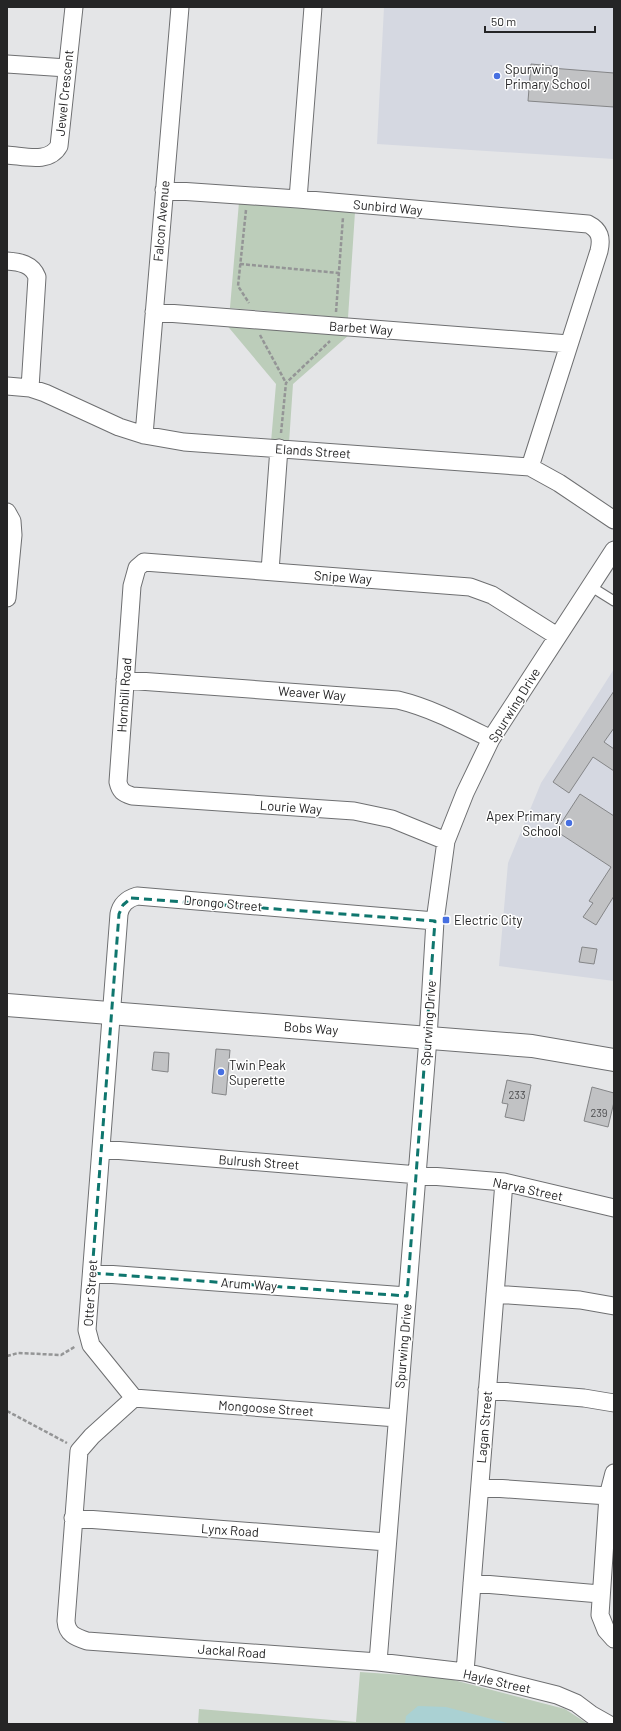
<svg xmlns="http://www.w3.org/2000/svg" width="621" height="1731" font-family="Barlow,sans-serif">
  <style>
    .built { fill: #d5d8e1 }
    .green { fill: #bccdba }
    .water { fill: #aad1d3 }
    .building { fill: #c1c2c4; stroke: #848587 }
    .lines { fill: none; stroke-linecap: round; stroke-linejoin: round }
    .service-casing { stroke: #6e6f71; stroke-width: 11 }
    .minor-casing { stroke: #6e6f71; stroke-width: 19 }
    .tertiary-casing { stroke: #6e6f71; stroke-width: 24 }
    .path { stroke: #949596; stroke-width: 2.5; stroke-dasharray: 4 2; stroke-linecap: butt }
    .service { stroke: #fff; stroke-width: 9 }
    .minor { stroke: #fff; stroke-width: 17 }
    .tertiary { stroke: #fff; stroke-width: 22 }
    .marked { fill: none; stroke: #0f766e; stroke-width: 3; stroke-dasharray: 8 5; stroke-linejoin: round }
    .poi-dot { fill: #466fe1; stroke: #fff; stroke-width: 1.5 }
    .labels { text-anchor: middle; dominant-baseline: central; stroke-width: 3; stroke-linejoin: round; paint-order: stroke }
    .number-label { font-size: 11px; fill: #4c4c4e }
    .poi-label { font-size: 13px; fill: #252526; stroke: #fff; text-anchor: start }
    .street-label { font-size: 13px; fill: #252526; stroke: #fff }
  </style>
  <rect width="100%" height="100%" fill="#e4e5e7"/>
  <path class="built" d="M384 7H614V159L377 144Z
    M614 669V981L499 966 508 863 541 783Z"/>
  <path class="green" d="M239 202 355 212 348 318 230 308Z
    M225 323 350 334 293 384 289 443 271 442 276 384Z
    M360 1672 446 1678 565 1709 588 1724H198L199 1709 356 1722Z"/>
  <path class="water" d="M418 1706 446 1707 511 1724H405L406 1716Z"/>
  <path class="building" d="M531 64 552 66 551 68 614 73V107L528 101Z
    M614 691V728L604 742 614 749V771L593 757 569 793 553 782Z
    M580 794 614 816V896L596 925 583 917 593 903 589 901 611 867 556 831Z
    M582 947 597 949 594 964 579 962Z
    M216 1049 230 1050 226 1095 212 1093Z
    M154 1052 169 1053 168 1072 152 1070Z
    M507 1080 531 1085 524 1121 505 1117 508 1104 502 1103Z
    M592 1087 614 1093V1102L608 1127 584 1121Z"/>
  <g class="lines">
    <defs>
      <path id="service" d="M590 586 614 601"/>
      <path id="minor" d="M7 64 67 68
        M7 155C24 156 49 164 59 146L74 7
        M164 190 298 199 588 224C600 230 602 238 599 251L530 467
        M298 199 313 7
        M7 261C20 262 32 264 37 277L30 388
        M154 312 569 344
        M7 386 30 388 45 393 119 427 144 435 184 442 530 467 559 483 614 520
        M144 435 180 7
        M7 512 12 521 13 535 7 598
        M270 571 279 448
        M125 680 398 700C431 708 461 724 491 739
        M446 841 392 819 354 811 132 796C123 793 120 791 118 782L132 586 137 568 144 562 470 587 492 595 557 636
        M101 1149 504 1182 614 1208
        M92 1273 407 1296
        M495 1294 580 1300 614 1306
        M487 1390 584 1398 614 1403
        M134 1398 91 1345 87 1330 119 914C121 904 127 899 137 896L435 921
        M134 1398 92 1436 79 1451 66 1621C67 1634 75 1637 87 1641L378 1662 465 1672 557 1695 576 1703 592 1715 608 1724
        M134 1398 397 1418
        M614 1473 608 1496 600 1615 606 1630 614 1639
        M480 1487 608 1496
        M73 1518 387 1542
        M472 1583 600 1594
        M378 1662 428 1038 435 921 446 841 465 793 491 739 614 550
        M465 1672 504 1182"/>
      <path id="tertiary" d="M7 1005 532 1046 614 1060"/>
    </defs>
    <use href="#service" class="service-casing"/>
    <use href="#minor" class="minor-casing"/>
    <use href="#tertiary" class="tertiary-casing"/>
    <path class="path" d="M246 210 238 286 249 303
      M240 264 339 273
      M336 312 343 217
      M260 335 286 383
      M281 433 286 383 330 341
      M7 1356 18 1353 61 1355 76 1346
      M7 1411 67 1443"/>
    <use href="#service" class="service"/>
    <use href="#minor" class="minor"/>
    <use href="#tertiary" class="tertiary"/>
  </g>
  <path class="marked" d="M131 898 435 921 407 1296 92 1273 119 914 123 905Z"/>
  <g class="poi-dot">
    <circle cx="497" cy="76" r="4"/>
    <circle cx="569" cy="823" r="4"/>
    <rect x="442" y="916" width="8" height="8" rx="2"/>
    <circle cx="221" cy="1072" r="4"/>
  </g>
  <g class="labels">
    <g class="number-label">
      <text x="517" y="1094">233</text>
      <text x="599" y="1112">239</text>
    </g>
    <g class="poi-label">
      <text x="505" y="69">Spurwing<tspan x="505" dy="15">Primary School</tspan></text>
      <text x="561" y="816" text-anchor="end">Apex Primary<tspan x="561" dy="15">School</tspan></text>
      <text x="454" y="920">Electric City</text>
      <text x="229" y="1065">Twin Peak<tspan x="229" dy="15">Superette</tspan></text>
    </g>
    <g class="street-label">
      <text transform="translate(64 93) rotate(-84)">Jewel Crescent</text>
      <text transform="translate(388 207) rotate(5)">Sunbird Way</text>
      <text transform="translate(161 221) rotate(-85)">Falcon Avenue</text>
      <text transform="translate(361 328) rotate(4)">Barbet Way</text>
      <text transform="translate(313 451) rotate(4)">Elands Street</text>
      <text transform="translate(343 577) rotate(4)">Snipe Way</text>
      <text transform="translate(312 693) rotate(4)">Weaver Way</text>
      <text transform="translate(124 695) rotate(-86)">Hornbill Road</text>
      <text transform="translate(514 705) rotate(-58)">Spurwing Drive</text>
      <text transform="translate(291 807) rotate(4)">Lourie Way</text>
      <text transform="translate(223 903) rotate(5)">Drongo Street</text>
      <text transform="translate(428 1023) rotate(-86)">Spurwing Drive</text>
      <text transform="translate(311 1028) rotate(4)">Bobs Way</text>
      <text transform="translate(259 1162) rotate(4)">Bulrush Street</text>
      <text transform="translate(528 1189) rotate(12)">Narva Street</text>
      <text transform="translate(249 1284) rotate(4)">Arum Way</text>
      <text transform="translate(90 1293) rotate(-86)">Otter Street</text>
      <text transform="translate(403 1346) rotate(-85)">Spurwing Drive</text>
      <text transform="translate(266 1408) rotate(4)">Mongoose Street</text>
      <text transform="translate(484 1427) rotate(-85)">Lagan Street</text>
      <text transform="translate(230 1530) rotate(4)">Lynx Road</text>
      <text transform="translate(232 1651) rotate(4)">Jackal Road</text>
      <text transform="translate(497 1681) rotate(13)">Hayle Street</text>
    </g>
  </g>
  <rect width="621" height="1731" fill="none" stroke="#252526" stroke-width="16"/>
  <path d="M485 26v6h110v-6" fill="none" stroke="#252526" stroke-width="2"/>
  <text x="491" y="26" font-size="12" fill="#252526" stroke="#ffffff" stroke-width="3" paint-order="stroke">50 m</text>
</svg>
